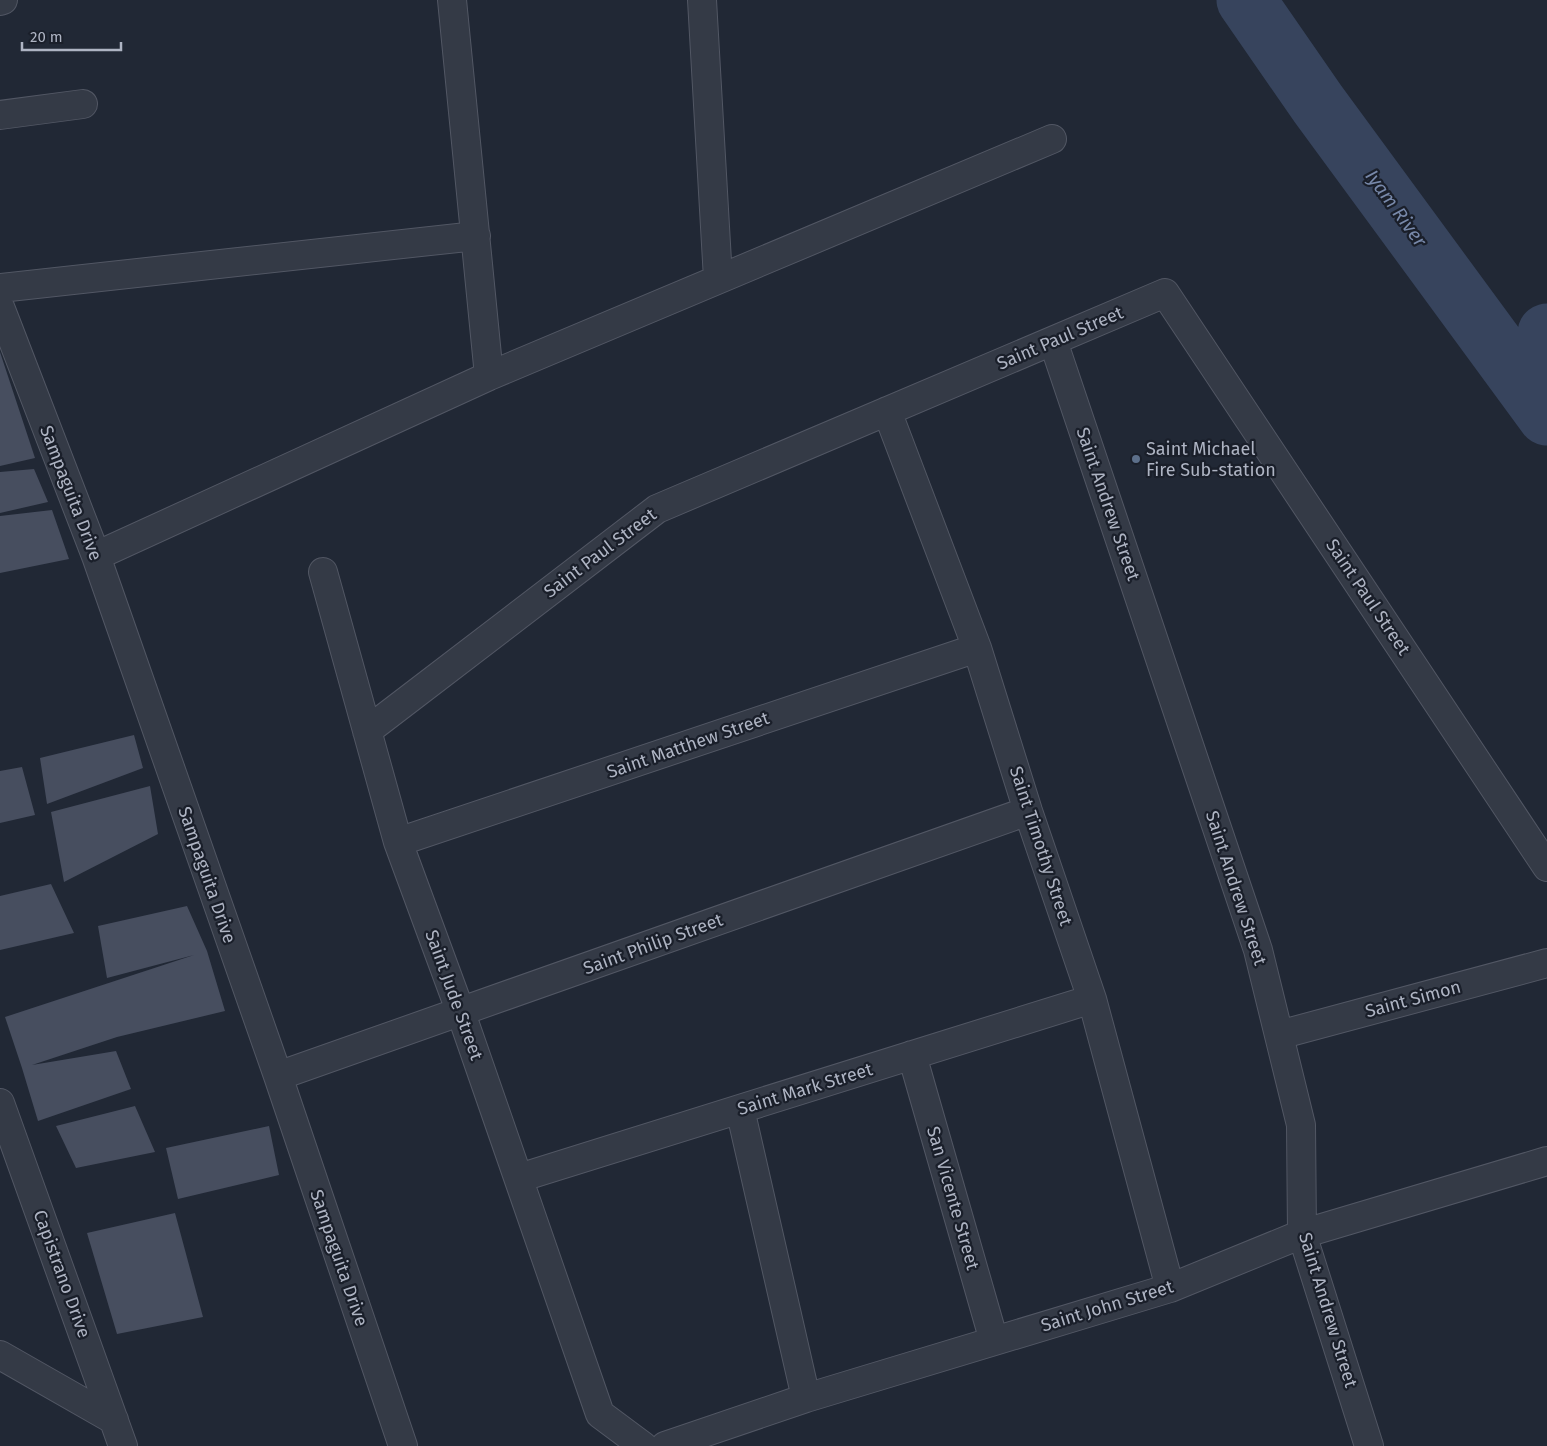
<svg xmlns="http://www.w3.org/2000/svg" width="1547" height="1446" font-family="'Fira Sans',sans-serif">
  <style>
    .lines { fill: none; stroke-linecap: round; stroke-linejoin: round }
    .river { stroke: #37445d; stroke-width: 59 }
    .building { fill: #474e5f }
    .minor-casing { stroke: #525764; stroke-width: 30 }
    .minor { stroke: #343a46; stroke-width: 28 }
    .service-dot { fill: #5c6f8a; stroke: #1a1f2a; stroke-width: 2 }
    .labels { text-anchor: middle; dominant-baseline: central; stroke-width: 4.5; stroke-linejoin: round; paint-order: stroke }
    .street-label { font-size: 18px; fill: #aeb4c3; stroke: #1a1f2a }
    .poi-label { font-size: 18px; fill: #aeb4c3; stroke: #1a1f2a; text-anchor: start }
    .water-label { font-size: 19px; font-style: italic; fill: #7889aa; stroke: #1a1f2a }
  </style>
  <rect width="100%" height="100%" fill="#212835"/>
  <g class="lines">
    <path class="river" d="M1246 0 1318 104 1547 416
      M1539 405 1547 333"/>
  </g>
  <path class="building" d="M0 352 35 458 0 466Z
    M34 469 48 502 0 513V472Z
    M52 510 69 559 0 573V516Z
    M134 735 143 768 47 804 40 758Z
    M22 767 35 815 0 823V771Z
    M150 786 158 834 64 882 51 812Z
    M51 884 74 933 0 950V896Z
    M187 906 207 951 225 1011 117 1037 32 1065 116 1051 131 1089 38 1121 22 1068 5 1017 194 955 107 978 98 926Z
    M135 1106 155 1152 76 1168 56 1126Z
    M269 1126 279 1175 178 1199 166 1148Z
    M175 1213 203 1317 117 1334 87 1233Z"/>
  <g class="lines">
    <defs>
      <path id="minor" d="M452 0 489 376
        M702 0 718 279
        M0 1 3 0
        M0 115 83 104
        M0 288 476 236
        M0 307 96 556 278 1076 403 1446
        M1053 341 1258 950 1301 1125 1302 1234 1369 1446
        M887 411 977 648 1028 811 1092 999 1170 1288
        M96 556 489 376 1052 139
        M323 572 398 842 461 1013 600 1414 643 1446
        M367 731 657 509 1165 293 1547 867
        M398 842 977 648
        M1279 1035 1547 963
        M912 1055 994 1341
        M278 1076 1028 811
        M0 1103 123 1446
        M740 1109 806 1398
        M519 1178 1092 999
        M0 1355 114 1420
        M665 1446 806 1398 1170 1288 1302 1234 1547 1161"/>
    </defs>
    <use href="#minor" class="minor-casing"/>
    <use href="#minor" class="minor"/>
  </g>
  <circle class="service-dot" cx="1136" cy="459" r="5"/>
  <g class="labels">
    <g class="street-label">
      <text transform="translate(1060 338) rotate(-23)">Saint Paul Street</text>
      <text transform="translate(71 493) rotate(69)">Sampaguita Drive</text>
      <text transform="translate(1108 504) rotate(71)">Saint Andrew Street</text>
      <text transform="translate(600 553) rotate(-37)">Saint Paul Street</text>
      <text transform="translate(1368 597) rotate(56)">Saint Paul Street</text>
      <text transform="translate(688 745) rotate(-19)">Saint Matthew Street</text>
      <text transform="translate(1041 846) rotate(72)">Saint Timothy Street</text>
      <text transform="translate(207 875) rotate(71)">Sampaguita Drive</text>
      <text transform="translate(1236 888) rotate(72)">Saint Andrew Street</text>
      <text transform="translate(653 944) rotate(-20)">Saint Philip Street</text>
      <text transform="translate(454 995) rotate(70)">Saint Jude Street</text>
      <text transform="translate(1413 999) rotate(-15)">Saint Simon</text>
      <text transform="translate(805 1089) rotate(-17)">Saint Mark Street</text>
      <text transform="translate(953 1198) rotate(74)">San Vicente Street</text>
      <text transform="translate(339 1258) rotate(71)">Sampaguita Drive</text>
      <text transform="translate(62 1274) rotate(70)">Capistrano Drive</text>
      <text transform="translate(1107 1306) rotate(-17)">Saint John Street</text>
      <text transform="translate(1328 1310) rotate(73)">Saint Andrew Street</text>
    </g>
    <g class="poi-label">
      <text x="1146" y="449">Saint Michael<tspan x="1146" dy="21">Fire Sub-station</tspan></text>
    </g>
    <g class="water-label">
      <text transform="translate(1396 208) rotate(54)">Iyam River</text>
    </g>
  </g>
  <path d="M22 42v8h99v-8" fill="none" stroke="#aeb4c3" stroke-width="2.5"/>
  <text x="30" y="42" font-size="15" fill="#aeb4c3" stroke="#1a1f2a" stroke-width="4" paint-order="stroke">20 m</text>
</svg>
